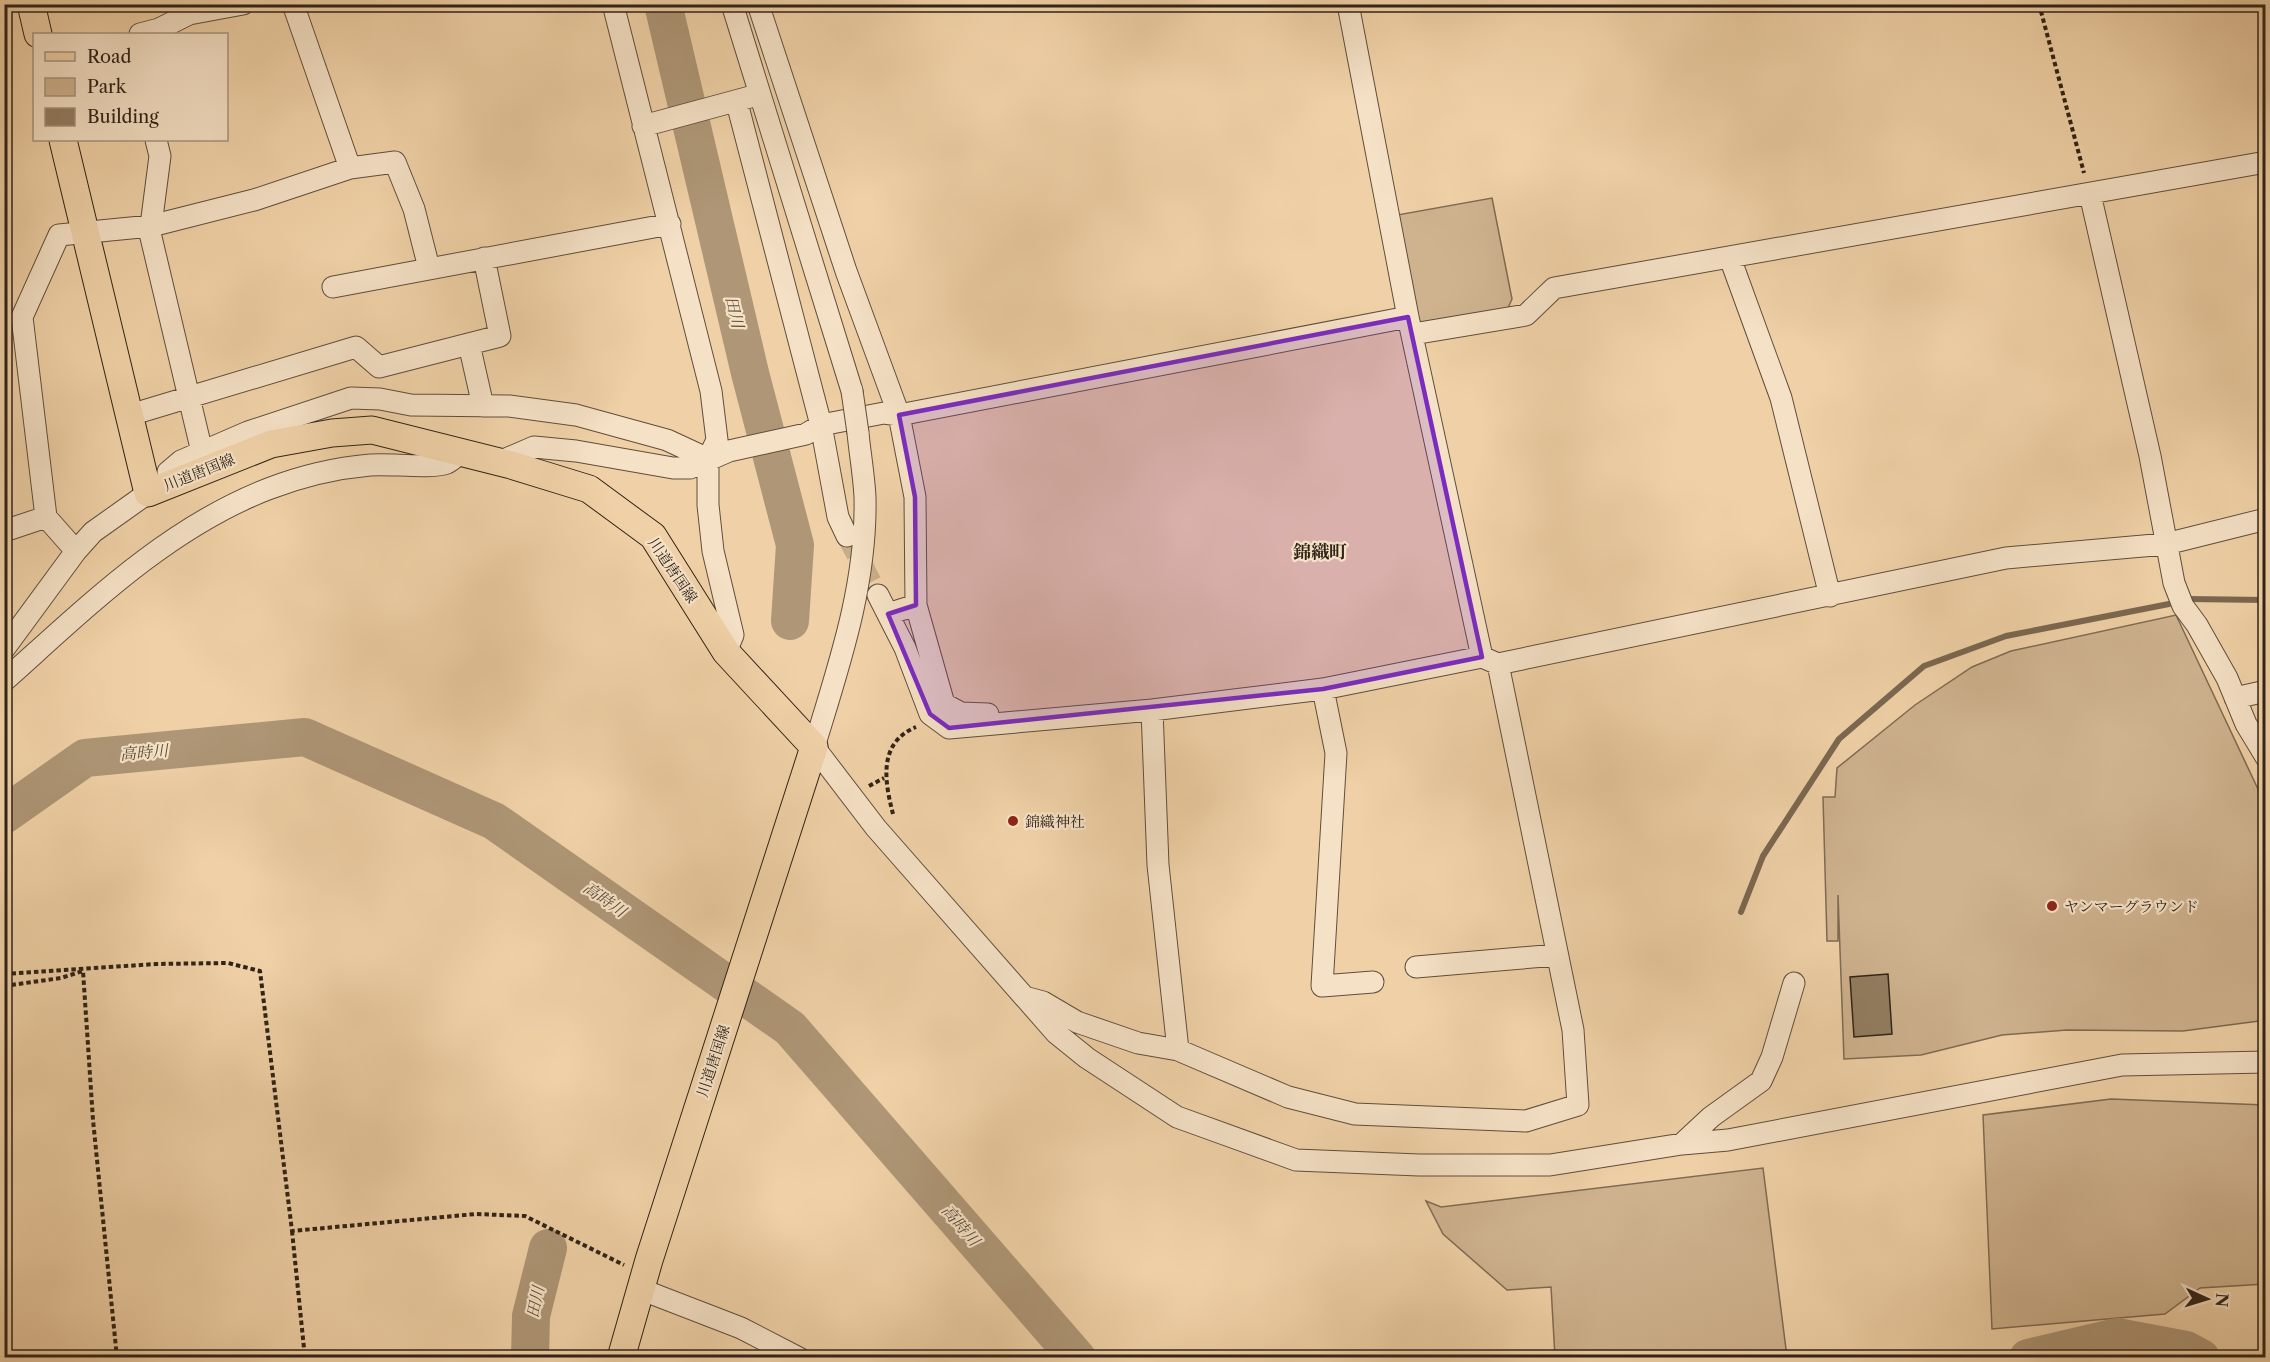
<svg xmlns="http://www.w3.org/2000/svg" width="2270" height="1362" font-family="'Libre Caslon Text','Noto Serif JP',serif">
  <style>
    .green { fill: #cfb38f; stroke: #7f6b53; stroke-width: 1.5 }
    .lines { fill: none; stroke-linecap: round; stroke-linejoin: round }
    .stream { stroke: #7b6850; stroke-width: 6 }
    .river { stroke: #ae9676; stroke-width: 38 }
    .building { fill: #937d62; stroke: #2f2317; stroke-width: 1.5 }
    .minor-tunnel { stroke: #c9ae8a; stroke-width: 21; stroke-dasharray: 21 10; stroke-linecap: butt }
    .minor-casing { stroke: #5f4e3b; stroke-width: 23 }
    .major-casing { stroke: #2f2317; stroke-width: 29 }
    .path { stroke: #2f2317; stroke-width: 4; stroke-dasharray: 4.5 3; stroke-linecap: butt }
    .minor { stroke: #f5e1c6; stroke-width: 21 }
    .major { stroke: #f0d1a7; stroke-width: 27 }
    .minor-bridge-casing { stroke: #5f4e3b; stroke-width: 23; stroke-linecap: butt }
    .minor-bridge { stroke: #f5e1c6; stroke-width: 21 }
    .marked { fill: #7b2cbf; fill-opacity: 0.2; stroke: #7b2cbf; stroke-width: 4.5; stroke-linejoin: round }
    .poi-dot { fill: #8f2418; stroke: #f5e1c6; stroke-width: 2 }
    .labels { text-anchor: middle; dominant-baseline: central; stroke-width: 4.5; stroke-linejoin: round; paint-order: stroke }
    .street-label { font-size: 15px; fill: #2f2317; stroke: #f5e1c6 }
    .poi-label { font-size: 15px; fill: #2f2317; stroke: #f5e1c6; text-anchor: start }
    .water-label { font-size: 16px; font-style: italic; fill: #5b4b38; stroke: #f5e1c6 }
    .quarter-label { font-size: 18px; font-weight: bold; fill: #2f2317; stroke: #f5e1c6 }
  </style>
  <rect width="100%" height="100%" fill="#f0d1a7"/>
  <filter id="stains"><feTurbulence type="fractalNoise" baseFrequency=".00333" numOctaves="4"/><feColorMatrix values="0 0 0 0 .2 0 0 0 0 .09 0 0 0 0 .02 0 0 0 .5 -.17"/></filter>
  <radialGradient id="worn" r=".72"><stop offset=".6" stop-color="#630" stop-opacity="0"/><stop offset="1" stop-color="#630" stop-opacity=".3"/></radialGradient>
  <path class="green" d="M1492 198 1512 299 1508 308 1417 323 1397 215Z
    M2176 615 2265 804V1009L2259 1021 2183 1031 2067 1030 2002 1035 1921 1055 1844 1059 1838 895V941H1827L1823 797H1835L1837 768 1915 705 1972 667 2011 651Z
    M2111 1099 2265 1105V1284L2200 1288 2165 1314 1992 1329 1983 1115Z
    M1763 1168 1787 1357H1555L1551 1287 1507 1290 1443 1234 1426 1201 1441 1207Z"/>
  <g class="lines">
    <path class="stream" d="M2187 599 2266 600
      M1741 912 1763 856 1839 739 1924 666 2006 636 2169 604"/>
    <path class="river" d="M663 4 750 373 795 545 790 621
      M4 815 85 758 305 737 494 821 790 1028 1077 1358
      M530 1358 531 1316 548 1248
      M2028 1358 2117 1337 2186 1350 2201 1358"/>
  </g>
  <path class="building" d="M1888 974 1892 1034 1854 1037 1850 977Z"/>
  <g class="lines">
    <path class="minor-tunnel" d="M847 536 878 595"/>
    <defs>
      <path id="minor" d="M293 4 350 168
        M613 4 711 391 717 440 708 459V505L713 551 733 635 726 652
        M732 4 852 391
        M758 4 846 271 899 415 915 497 916 605 888 614
        M1348 4 1408 317 1482 657
        M140 34 159 29 189 14 243 4
        M737 103 821 425 838 517 847 536
        M643 126 750 97
        M156 140 160 156 150 233 202 452
        M2090 194 2150 456 2174 583 2183 606 2197 625 2227 678 2246 724 2266 757
        M1730 258 1781 398 1830 596
        M333 287 670 224
        M1413 334 1526 315 1554 288 2266 162
        M469 344 483 406
        M130 415 356 347 379 367 500 336 484 258
        M858 433C860 454 864 476 865 497 867 584 839 665 814 747L876 828 1056 1033 1087 1058 1177 1117 1296 1160 1419 1165H1550L1682 1144 1728 1140 2122 1065 2266 1062
        M499 462 534 447 576 451 673 468H690L729 451 806 434 821 425 884 413 899 415 1408 317
        M167 486 168 472 181 461 248 432 351 398 380 399 411 405 509 406 576 415 667 440 708 459
        M46 517 76 551
        M4 531 46 517 22 317 59 235 151 226 254 200 350 168 395 162 414 209 429 268
        M878 595 905 648 930 714 949 728 1152 710 1323 689 1482 657 1498 664 1573 1030 1578 1105 1526 1121 1355 1114 1288 1097 1178 1050 1138 1043 1077 1022 1043 1002 1028 998
        M916 605 944 704 961 713 988 714
        M4 649 76 551 93 532 148 493
        M1498 664 2006 558 2166 544 2266 519
        M4 681C85 609 165 529 268 489 299 477 336 468 370 465 387 463 433 469 447 463 452 461 457 455 461 452
        M1323 689 1336 753 1322 986 1373 982
        M2235 698 2266 691
        M1152 710 1158 865 1178 1050
        M1416 967 1557 955
        M1682 1144 1711 1117 1761 1081 1772 1057 1794 983
        M640 1289 741 1328 799 1358"/>
      <path id="major" d="M31 4 38 34
        M63 140 148 493 271 444 332 433 372 430 511 465 589 489 653 536 726 652 814 747 649 1260 621 1358"/>
    </defs>
    <use href="#minor" class="minor-casing"/>
    <use href="#major" class="major-casing"/>
    <path class="path" d="M2039 4 2084 173
      M869 786 884 778
      M893 814C885 783 877 743 916 727
      M4 974 156 964 228 963 260 971 292 1231 476 1214 525 1216 624 1265
      M4 986 61 978 83 971 93 1120 117 1358
      M292 1231 305 1358"/>
    <use href="#minor" class="minor"/>
    <use href="#major" class="major"/>
    <defs>
      <path id="minor-bridge" d="M852 391 858 433"/>
    </defs>
    <use href="#minor-bridge" class="minor-bridge-casing"/>
    <use href="#minor-bridge" class="minor-bridge"/>
  </g>
  <path class="marked" d="M1408 317 1482 657 1323 689 949 728 930 714 888 614 916 605 915 497 899 415Z"/>
  <g class="poi-dot">
    <circle cx="1013" cy="821" r="6"/>
    <circle cx="2052" cy="906" r="6"/>
  </g>
  <g class="labels">
    <g class="street-label">
      <text transform="translate(199 472) rotate(-22)">川道唐国線</text>
      <text transform="translate(673 570) rotate(56)">川道唐国線</text>
      <text transform="translate(713 1061) rotate(-72)">川道唐国線</text>
    </g>
    <g class="poi-label">
      <text x="1025" y="821">錦織神社</text>
      <text x="2064" y="906">ヤンマーグラウンド</text>
    </g>
    <g class="water-label">
      <text transform="translate(735 312) rotate(77)">田川</text>
      <text transform="translate(144 752) rotate(-5)">高時川</text>
      <text transform="translate(605 899) rotate(35)">高時川</text>
      <text transform="translate(961 1225) rotate(49)">高時川</text>
      <text transform="translate(535 1302) rotate(-79)">田川</text>
    </g>
    <g class="quarter-label">
      <text x="1320" y="552">錦織町</text>
    </g>
  </g>
  <rect width="2270" height="1362" fill="none" stroke="#f0d1a7" stroke-width="24"/>
  <rect x="6" y="6" width="2258" height="1350" fill="none" stroke="#2f2317" stroke-width="3"/>
  <rect x="12" y="12" width="2246" height="1338" fill="none" stroke="#2f2317" stroke-width="1.5"/>
  <rect x="33" y="33" width="195" height="108" fill="#f5e1c6" stroke="#a69580" stroke-width="1.5"/>
  <rect x="45" y="52" width="30" height="9" fill="#f0d1a7" stroke="#a69580" stroke-width="1.5"/>
  <text x="87" y="63" font-size="18" fill="#2f2317">Road</text>
  <rect x="45" y="78" width="30" height="18" fill="#cfb38f" stroke="#a69580" stroke-width="1.5"/>
  <text x="87" y="93" font-size="18" fill="#2f2317">Park</text>
  <rect x="45" y="108" width="30" height="18" fill="#937d62" stroke="#a69580" stroke-width="1.5"/>
  <text x="87" y="123" font-size="18" fill="#2f2317">Building</text>
  <g transform="translate(2207 1299) rotate(94)" stroke="#f5e1c6" stroke-width="4.5" paint-order="stroke">
  <path d="M0-4.5L10 22L0 15L-10 22Z" fill="#2f2317"/>
  <text y="-9" font-size="16" font-weight="bold" text-anchor="middle" fill="#2f2317">N</text>
  </g>
  <rect width="100%" height="100%" filter="url(#stains)"/>
  <rect width="100%" height="100%" fill="url(#worn)"/>
</svg>
